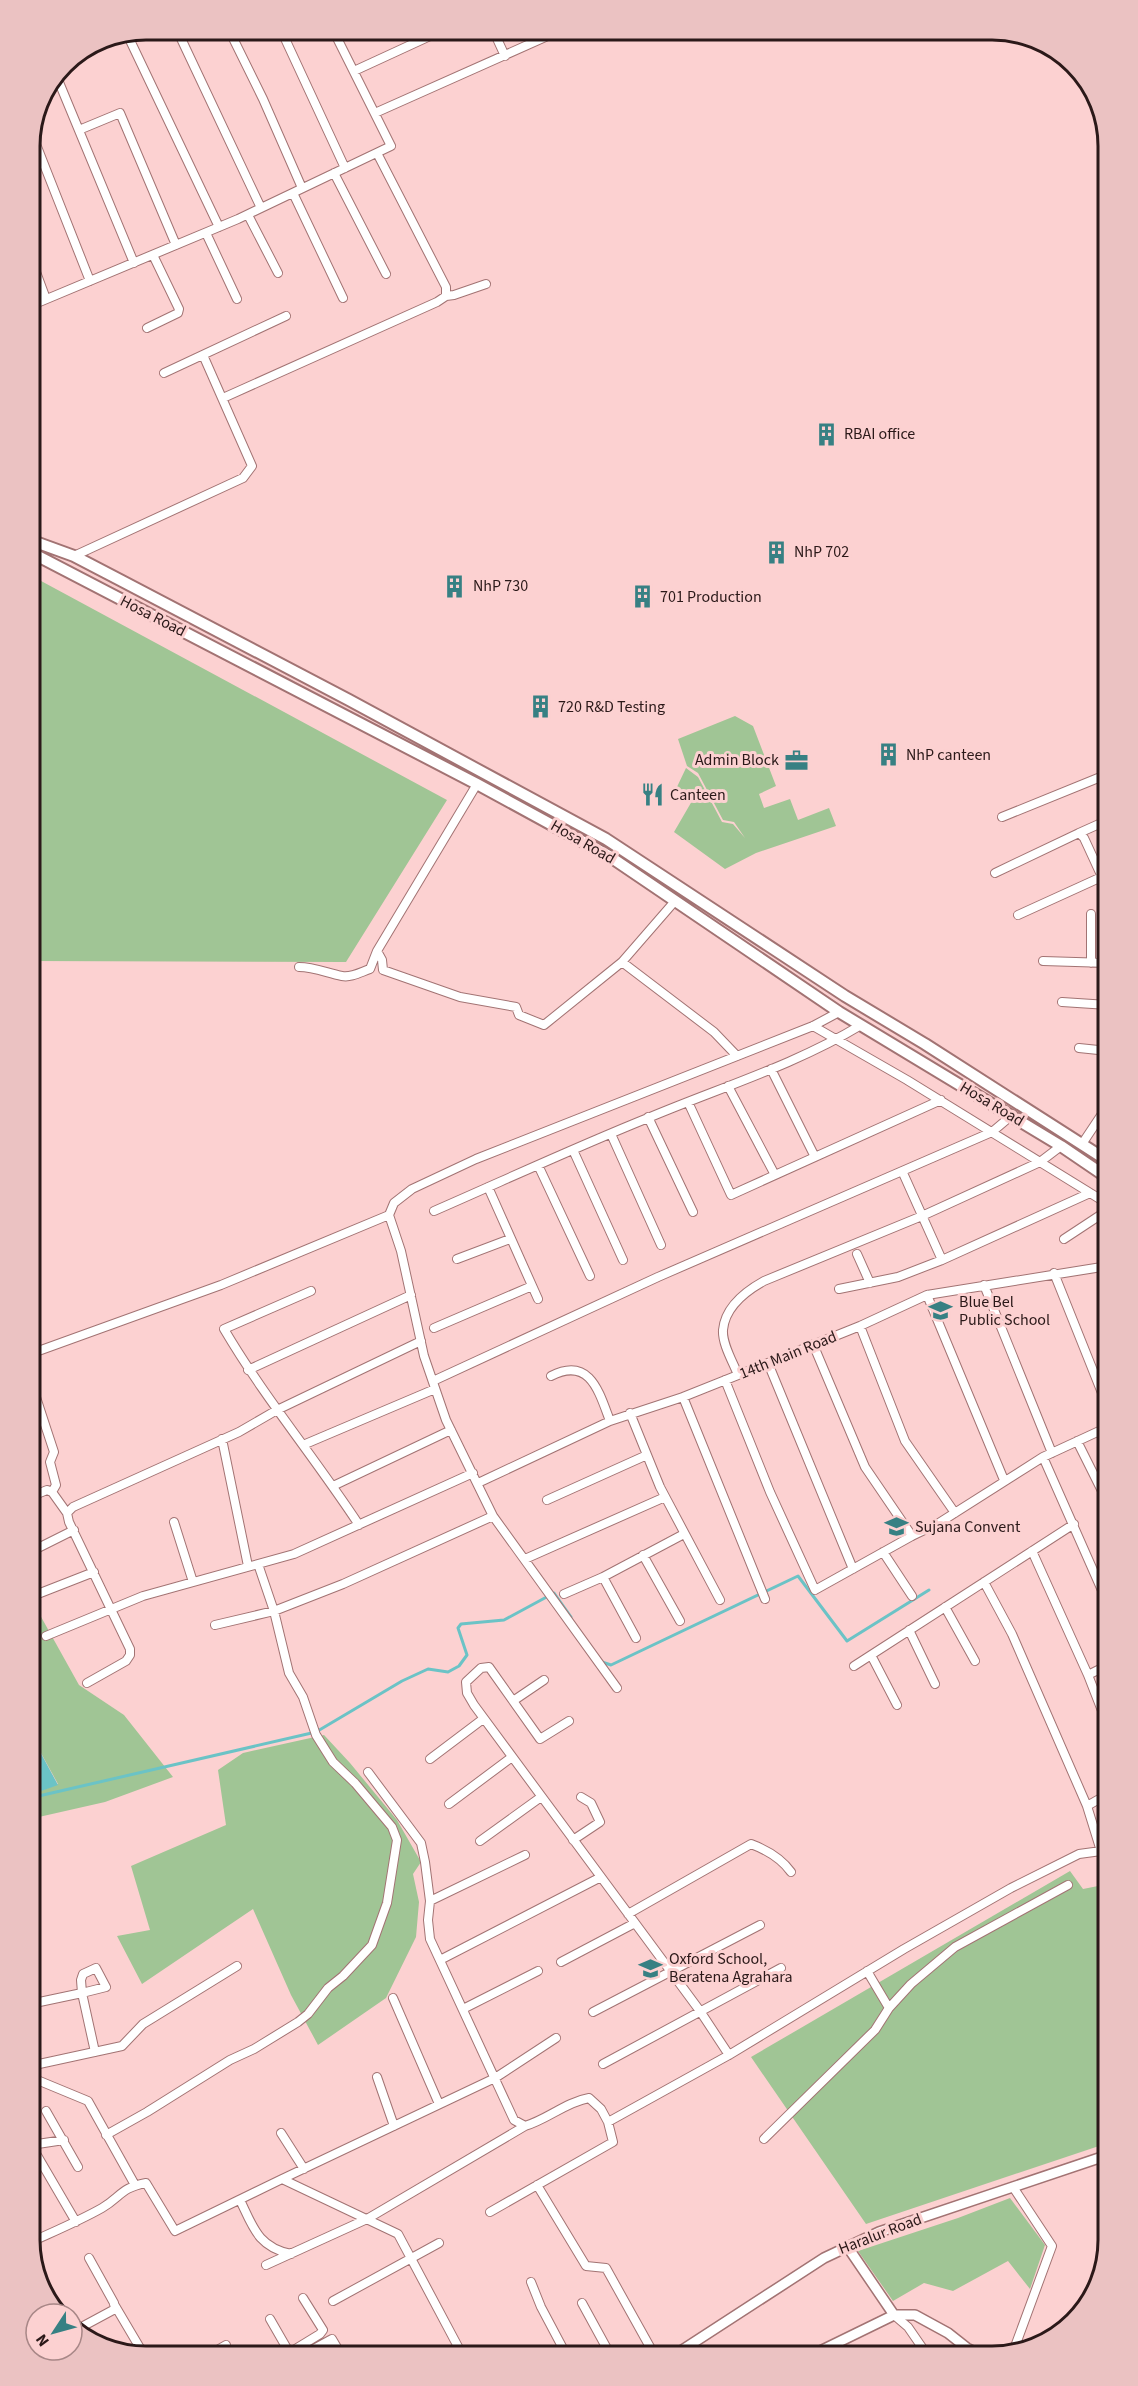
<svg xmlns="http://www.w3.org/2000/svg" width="1138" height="2386" font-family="'Source Sans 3',sans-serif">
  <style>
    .green { fill: #a0c595 }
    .water { fill: #6bc3c6 }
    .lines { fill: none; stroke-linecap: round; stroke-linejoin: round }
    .stream { stroke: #6bc3c6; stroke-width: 3 }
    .minor-casing { stroke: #a27373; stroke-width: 10 }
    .tertiary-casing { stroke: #a27373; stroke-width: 12 }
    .secondary-casing { stroke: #a27373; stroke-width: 14 }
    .minor { stroke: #fff; stroke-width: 8 }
    .tertiary { stroke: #fff; stroke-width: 9 }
    .secondary { stroke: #fff; stroke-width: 10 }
    .labels { text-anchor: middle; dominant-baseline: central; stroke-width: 6; stroke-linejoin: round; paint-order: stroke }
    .poi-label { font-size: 16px; fill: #2b1919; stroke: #fcd1d1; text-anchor: start }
    .street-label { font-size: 16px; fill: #2b1919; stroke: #fcd1d1 }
    .rim { fill: none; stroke: #2b1919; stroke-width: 3 }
  </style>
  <rect width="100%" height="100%" fill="#fcd1d1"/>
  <path class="green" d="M30 575 447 800 346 962 30 961Z
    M735 716 753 726 776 786 759 794 764 808 790 799 798 820 829 808 836 826 756 853 725 869 674 832 692 801 676 789 686 768 698 777 722 822 733 824 745 838 734 822 723 820 698 773 687 766 678 739Z
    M30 1597 79 1685 124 1715 173 1777 105 1802 30 1819V1795L58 1784 30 1733Z
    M324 1735 350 1763 397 1820 421 1862 413 1874 419 1902 416 1937 386 1998 318 2045 291 1995 253 1909 142 1984 117 1936 150 1930 131 1866 226 1825 218 1770 243 1753Z
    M1070 1871 1083 1889 1108 1884V2143L866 2224 751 2057Z
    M1010 2198 1045 2245 1030 2289 1008 2261 953 2291 924 2283 893 2301 858 2251 958 2218Z"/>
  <path class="water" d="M30 1733 58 1785 30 1795Z"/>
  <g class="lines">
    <path class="stream" d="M602 1662 611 1665 798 1576 847 1641 929 1590
      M30 1798 316 1732 402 1681 428 1669 448 1672 459 1666 467 1655 458 1628 461 1624 504 1620 554 1593 571 1617"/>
    <defs>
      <path id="minor" d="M177 30 261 208
        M229 30 263 99 302 188
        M281 30 345 168
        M493 30 505 56
        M127 34 219 227
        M354 71 443 30
        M56 75 134 263
        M375 113 561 30
        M79 130 120 113 176 245
        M32 134 90 281
        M334 173 386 274
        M293 193 343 298
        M248 215 278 273
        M206 233 237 299
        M30 256 46 299
        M446 296 454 295 486 284
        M30 306 238 219 391 146 333 30
        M147 328 178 313 179 309 153 255
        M164 373 286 316
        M223 398 437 302 446 296V287L377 153
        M74 556 243 478 252 466 203 355
        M477 784 377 951 382 960 383 970 460 997 516 1007 519 1015 544 1025 622 962 714 1032 737 1056
        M1002 817 1108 774
        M1079 833 1108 820
        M995 873 1079 833 1084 838 1102 877
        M1018 915 1108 874
        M1043 961 1108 963
        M622 962 675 901
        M1091 963V914
        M299 967C314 967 327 973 342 976 351 978 361 972 370 969L377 951
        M1062 1002 1108 1005
        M813 1026 907 1080 1108 1204
        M1079 1048 1108 1051
        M771 1069 815 1157
        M728 1086 775 1175
        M688 1102 731 1195 941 1100
        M648 1117 693 1212
        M611 1134 661 1245
        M1082 1144 1108 1105
        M573 1150 623 1260
        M538 1165 590 1276
        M903 1173 942 1260
        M488 1187 538 1299
        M434 1211C505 1180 576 1147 648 1118 719 1088 795 1065 861 1025
        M1064 1239 1108 1210
        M857 1254 870 1283
        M457 1259 510 1239
        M1054 1273 1108 1408
        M984 1285 1052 1453
        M839 1289 898 1277 942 1260 1090 1193
        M311 1291 224 1329C264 1397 315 1458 359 1525
        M927 1295 1004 1480
        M860 1326 905 1441 955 1513
        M434 1328 532 1286
        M813 1344 865 1467 912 1536
        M30 1354 221 1285 389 1215
        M768 1363 853 1569
        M248 1370 411 1295
        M738 1375C733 1362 722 1344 723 1330 725 1307 746 1291 764 1281L922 1216 1040 1162 1061 1146
        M551 1376C590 1356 599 1392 610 1421
        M30 1379 54 1452 50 1462 56 1485 52 1492
        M725 1380 770 1492 815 1590 912 1536 939 1523 1043 1457 1108 1427
        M433 1381 658 1277 992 1132 1011 1116
        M683 1397 765 1599
        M630 1413 660 1487 720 1600
        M222 1439 248 1566
        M1077 1441 1108 1503
        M303 1445 435 1389
        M1043 1457 1108 1604
        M478 1483 610 1421 683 1397 768 1363 860 1326 927 1295 1108 1266
        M333 1486 451 1430
        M30 1497 47 1490 52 1492 67 1513
        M547 1500 647 1455
        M174 1522 193 1582
        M1032 1551 1088 1675 1108 1726
        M30 1552 74 1530
        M883 1552 912 1596
        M643 1555 680 1621
        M525 1559 665 1497
        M603 1577 636 1638
        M984 1582 1012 1634 1087 1806 1101 1851
        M564 1594 603 1577 684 1534
        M30 1597 94 1572
        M945 1607 975 1661
        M215 1625 274 1611 343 1584 493 1516
        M909 1630 935 1684
        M46 1636 143 1596 294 1554 473 1473
        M871 1655 897 1705
        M854 1666 1074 1524
        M1088 1675 1108 1665
        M87 1683 126 1661 130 1655V1649L69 1522 67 1513 73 1507 239 1432 277 1410 421 1341
        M617 1688 493 1516 446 1420 424 1356 401 1251 389 1215 394 1203 412 1189 476 1159 813 1026 839 1012
        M513 1701 544 1680
        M569 1721 540 1739 489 1667 481 1668 466 1682 467 1693 474 1705 700 2011 729 2055
        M430 1759 483 1719
        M368 1772 421 1843 425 1862 430 1901
        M449 1804 512 1757
        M1087 1806 1108 1794
        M573 1840 600 1822 591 1803 581 1797
        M480 1841 541 1797
        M525 1855 430 1901 428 1920 430 1939 514 2120 525 2126C548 2119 566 2102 589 2098L601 2109 608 2122 729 2055 904 1949 1011 1888 1079 1854 1101 1851 1108 1853
        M628 1914 751 1844C767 1850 781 1858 791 1872
        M440 1960 601 1877
        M561 1962 635 1923
        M96 1968 106 1987 82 1993 81 1980 83 1974Z
        M867 1971 889 2008
        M393 1998 439 2104
        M30 2004 82 1993 95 2052
        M463 2009 538 1971
        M593 2012 760 1925
        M603 2064 781 1968
        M30 2066 122 2046 143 2024 237 1966
        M30 2077 88 2101 135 2185
        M377 2077 394 2126
        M46 2111 78 2167
        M281 2133 304 2169
        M106 2135 147 2112 230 2060 254 2049 298 2022 308 2014 328 1988 343 1976 372 1945 387 1903 397 1840 392 1827 355 1783 333 1762 316 1735 303 1697 289 1673 274 1611 258 1564
        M764 2139 875 2030 889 2008 911 1984 955 1947 1068 1885
        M64 2140 31 2145 76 2222
        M30 2146V2119
        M282 2179 495 2078 556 2038
        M537 2185 586 2266 606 2268 655 2356
        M1013 2187 1052 2246 1013 2352
        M240 2200C253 2227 258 2247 291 2254
        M490 2212 613 2142 608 2122
        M31 2242C55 2231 79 2221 102 2208 121 2197 120 2188 146 2183L175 2231 282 2179 398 2234 463 2356
        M266 2265 367 2219 525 2126
        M531 2282 541 2307 567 2356
        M333 2301 439 2243
        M582 2303 611 2356
        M114 2304 140 2348 130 2353
        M894 2315 908 2327 928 2356
        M270 2319 289 2352
        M76 2330 115 2309 114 2303 89 2258
        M684 2349 701 2356
        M207 2356 226 2345
        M284 2356 320 2334 323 2330 303 2298
        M301 2356 332 2339 342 2356"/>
      <path id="tertiary" d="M847 2246 894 2315
        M673 2356 824 2258 879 2232 1108 2155
        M810 2356 894 2315H915L948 2333 967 2348 983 2356"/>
      <path id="secondary" d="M30 540 74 556 122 581 349 700 606 839 845 996 925 1044 1108 1161
        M30 552 477 784 609 856 839 1012 1061 1146 1108 1178"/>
    </defs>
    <use href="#minor" class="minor-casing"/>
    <use href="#tertiary" class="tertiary-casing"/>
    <use href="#secondary" class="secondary-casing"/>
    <use href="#minor" class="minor"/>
    <use href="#tertiary" class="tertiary"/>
    <use href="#secondary" class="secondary"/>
  </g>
  <defs>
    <symbol id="building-bare" viewBox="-9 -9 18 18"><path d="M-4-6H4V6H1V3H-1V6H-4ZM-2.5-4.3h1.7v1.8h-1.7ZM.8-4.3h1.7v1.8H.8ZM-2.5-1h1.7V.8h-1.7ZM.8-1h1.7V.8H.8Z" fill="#378083" stroke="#fcd1d1" stroke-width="2.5" paint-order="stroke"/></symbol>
    <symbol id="office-bare" viewBox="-9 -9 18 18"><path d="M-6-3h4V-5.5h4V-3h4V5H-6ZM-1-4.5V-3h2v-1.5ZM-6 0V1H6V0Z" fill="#378083" stroke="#fcd1d1" stroke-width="2.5" paint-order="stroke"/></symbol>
    <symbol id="restaurant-bare" viewBox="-9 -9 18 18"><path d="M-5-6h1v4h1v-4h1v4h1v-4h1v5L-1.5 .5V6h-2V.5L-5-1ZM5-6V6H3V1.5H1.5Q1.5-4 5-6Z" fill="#378083" stroke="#fcd1d1" stroke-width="2.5" paint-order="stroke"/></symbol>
    <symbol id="school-bare" viewBox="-9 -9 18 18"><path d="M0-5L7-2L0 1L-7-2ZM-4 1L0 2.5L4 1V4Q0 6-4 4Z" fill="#378083" stroke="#fcd1d1" stroke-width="2.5" paint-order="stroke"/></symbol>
  </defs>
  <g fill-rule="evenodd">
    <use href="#building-bare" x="810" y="418" width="33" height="33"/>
    <use href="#building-bare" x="760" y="536" width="33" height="33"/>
    <use href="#building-bare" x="438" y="570" width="33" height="33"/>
    <use href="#building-bare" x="626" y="580" width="33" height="33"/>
    <use href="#building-bare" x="524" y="690" width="33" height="33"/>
    <use href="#building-bare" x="872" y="738" width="33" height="33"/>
    <use href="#office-bare" x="780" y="744" width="33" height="33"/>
    <use href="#restaurant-bare" x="636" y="778" width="33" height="33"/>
    <use href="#school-bare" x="924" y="1294" width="33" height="33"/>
    <use href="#school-bare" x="880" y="1510" width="33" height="33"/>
    <use href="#school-bare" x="634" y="1952" width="33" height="33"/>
  </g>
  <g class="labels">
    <g class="poi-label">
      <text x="844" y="434">RBAI office</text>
      <text x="794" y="552">NhP 702</text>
      <text x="473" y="586">NhP 730</text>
      <text x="660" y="597">701 Production</text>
      <text x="558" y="707">720 R&amp;D Testing</text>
      <text x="906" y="755">NhP canteen</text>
      <text x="779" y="760" text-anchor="end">Admin Block</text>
      <text x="670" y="795">Canteen</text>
      <text x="959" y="1302">Blue Bel<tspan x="959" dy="18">Public School</tspan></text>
      <text x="915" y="1527">Sujana Convent</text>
      <text x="669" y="1959">Oxford School,<tspan x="669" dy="18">Beratena Agrahara</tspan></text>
    </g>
    <g class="street-label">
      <text transform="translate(153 616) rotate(27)">Hosa Road</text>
      <text transform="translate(583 842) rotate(30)">Hosa Road</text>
      <text transform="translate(992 1104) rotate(31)">Hosa Road</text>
      <text transform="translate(788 1355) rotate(-22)">14th Main Road</text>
      <text transform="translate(880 2234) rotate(-21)">Haralur Road</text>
    </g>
  </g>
  <path d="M0 0H1138V2386H0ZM146 40H992A106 106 0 0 1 1098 146V2240A106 106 0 0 1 992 2346H146A106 106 0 0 1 40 2240V146A106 106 0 0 1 146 40Z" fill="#ebc2c2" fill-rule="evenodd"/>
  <path class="rim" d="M146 40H992A106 106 0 0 1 1098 146V2240A106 106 0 0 1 992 2346H146A106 106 0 0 1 40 2240V146A106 106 0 0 1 146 40Z"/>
  <g transform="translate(54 2332) rotate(234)"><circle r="28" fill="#fcd1d1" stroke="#a88787" stroke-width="1.5"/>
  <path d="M0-4.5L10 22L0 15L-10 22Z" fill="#378083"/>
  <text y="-9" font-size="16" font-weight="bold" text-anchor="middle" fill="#2b1919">N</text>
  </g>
</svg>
